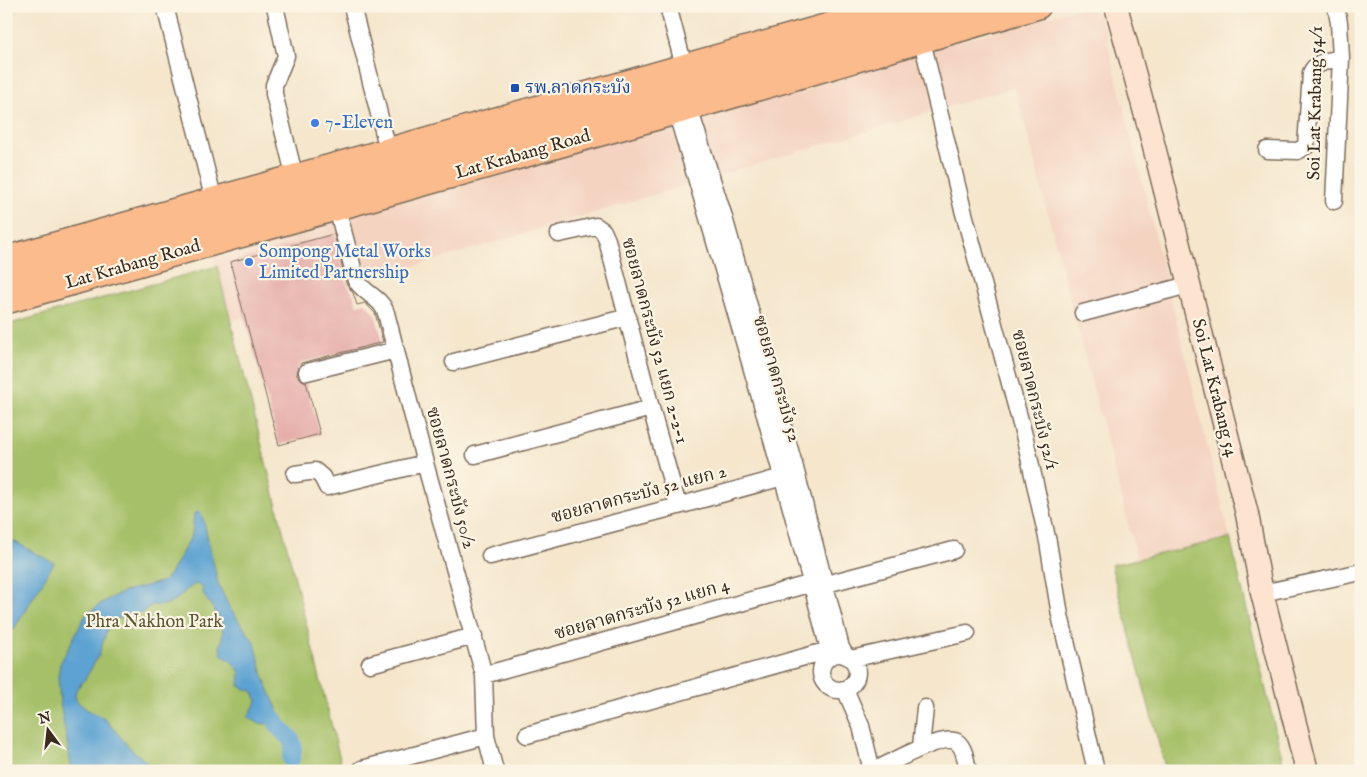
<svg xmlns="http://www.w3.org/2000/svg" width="1367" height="777" font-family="'IM FELL English','Noto Serif Thai',serif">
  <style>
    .built { fill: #f4d3c1 }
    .green { fill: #a5c067; stroke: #707542 }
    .water { fill: #5ba2d2; stroke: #4b6678 }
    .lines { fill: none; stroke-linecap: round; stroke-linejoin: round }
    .canal { stroke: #5ba2d2; stroke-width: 18 }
    .building { fill: #e5aca8 }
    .street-casing { stroke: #7c6c5b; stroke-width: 19 }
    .secondary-casing { stroke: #7c6c5b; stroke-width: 25 }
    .primary-casing { stroke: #7c6c5b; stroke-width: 28 }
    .street { stroke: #fff; stroke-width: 16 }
    .secondary { stroke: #fde4d1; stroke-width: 22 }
    .primary { stroke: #fbbb8c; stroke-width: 25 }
    .transit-dot { fill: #1a4fb4; stroke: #fcf5e5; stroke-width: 2 }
    .shop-dot { fill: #3f7fe0; stroke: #fcf5e5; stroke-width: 2 }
    .labels { text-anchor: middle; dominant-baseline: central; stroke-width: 4.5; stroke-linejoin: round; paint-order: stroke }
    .transit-label { font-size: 18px; fill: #164399; stroke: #fcf5e5; text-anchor: start }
    .street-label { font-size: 18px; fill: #3b2a1e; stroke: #fcf5e5 }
    .shop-label { font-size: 18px; fill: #366cbe; stroke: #fcf5e5; text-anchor: start }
    .park-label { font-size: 18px; fill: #5b5734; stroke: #fcf5e5 }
  </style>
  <rect width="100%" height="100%" fill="#fcf5e5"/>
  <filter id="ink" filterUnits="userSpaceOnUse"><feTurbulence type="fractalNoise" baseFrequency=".02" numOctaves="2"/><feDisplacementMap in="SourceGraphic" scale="10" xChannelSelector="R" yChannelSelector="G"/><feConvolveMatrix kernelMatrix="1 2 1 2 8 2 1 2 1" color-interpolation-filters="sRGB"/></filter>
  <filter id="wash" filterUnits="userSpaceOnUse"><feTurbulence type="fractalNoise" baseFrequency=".0096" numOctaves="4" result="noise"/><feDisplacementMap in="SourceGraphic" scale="20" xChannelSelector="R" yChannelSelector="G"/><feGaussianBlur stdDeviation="1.12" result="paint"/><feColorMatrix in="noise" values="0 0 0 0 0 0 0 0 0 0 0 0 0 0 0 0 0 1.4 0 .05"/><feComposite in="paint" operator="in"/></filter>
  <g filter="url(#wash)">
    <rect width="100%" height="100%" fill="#f5e6cc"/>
    <path class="built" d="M1085 6H1092L1102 19 1230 538 1137 558 1015 87 231 321 212 250Z"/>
    <path class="green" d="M217 266 343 771H6V325Z
      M1230 538 1285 771H1166L1111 565Z"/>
    <path class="water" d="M200 512 203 518 218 583 229 607 255 643 263 676 278 711 276 721C265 726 258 724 248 717L257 701 253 692 239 686 240 672 232 662 222 655 220 648 223 633 222 622 203 594 202 586 196 584C178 593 178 608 152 605L141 613 119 618 108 626 99 655 85 679 76 690 75 697 78 702 86 709 105 719 130 748 157 771H72L60 702 58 677 60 664 85 616 103 602 123 592 164 581 170 574 192 535 194 513Z
      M6 537 54 563 13 631 6 606 8 580 6 570Z"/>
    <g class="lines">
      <path class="canal" d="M276 721C281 737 299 733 291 759"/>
    </g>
    <g id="blocks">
      <path class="building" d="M334 234 346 283 353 293 357 305 365 303 375 313 383 342 301 363 298 369 297 375 300 379 306 382 320 434 279 445 230 262Z"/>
    </g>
  </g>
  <g filter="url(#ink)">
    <use href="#blocks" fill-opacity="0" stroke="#7c6c5b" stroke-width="1"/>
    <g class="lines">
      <defs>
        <path id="street" d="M165 6 211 189
          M275 6 286 56 274 85V94L292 166
          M352 6 385 138
          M668 6 681 55
          M922 41 962 206 1025 439 1048 542 1060 615 1096 771
          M689 108 723 214 795 468 841 648 846 656
          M676 111C730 290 782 469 829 650L825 660
          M1267 150 1298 151 1306 146 1311 73C1316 61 1329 61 1341 58
          M1334 201 1341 58 1339 23 1336 6
          M337 208 356 280C364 294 381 297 386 313L425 463 484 675 486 736 495 771
          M559 234 596 226 603 231 607 240 651 408 678 506
          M1083 313 1188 285
          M454 362 628 317
          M307 372 396 350
          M475 455 651 408
          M295 474 315 471 322 477 327 487 425 463
          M490 556 678 506 790 475 791 473
          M1262 593 1361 572
          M821 672a18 18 0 1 1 36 0a18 18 0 1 1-36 0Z
          M851 659 967 633
          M370 664 474 636
          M484 675 812 583H830L954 550
          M845 689 861 726 872 771
          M527 735 829 650
          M921 747 925 708
          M360 771 362 769 486 736
          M874 771C888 764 943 733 957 742 965 748 966 762 968 771"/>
        <path id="secondary" d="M1116 6 1149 127 1247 514 1262 593 1307 771"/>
        <path id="primary" d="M6 259 899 6
          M6 280 968 6
          M6 301 689 108 1038 6"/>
      </defs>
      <use href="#street" class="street-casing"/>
      <use href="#secondary" class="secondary-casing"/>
      <use href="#primary" class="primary-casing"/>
      <use href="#street" class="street"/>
      <use href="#secondary" class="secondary"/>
      <use href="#primary" class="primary"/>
    </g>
  </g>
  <rect class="transit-dot" x="510" y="83" width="10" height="10" rx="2.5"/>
  <g class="shop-dot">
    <circle cx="315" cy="123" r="5"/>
    <circle cx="249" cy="262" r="5"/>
  </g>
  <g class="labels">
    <g class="transit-label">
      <text x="525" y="88">รพ.ลาดกระบัง</text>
    </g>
    <g class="street-label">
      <text transform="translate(1316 103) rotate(-89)">Soi Lat Krabang 54/1</text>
      <text transform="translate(523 155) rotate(-16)">Lat Krabang Road</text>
      <text transform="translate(133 265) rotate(-16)">Lat Krabang Road</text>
      <text transform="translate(654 341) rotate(75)">ซอยลาดกระบัง 52 แยก 2-2-1</text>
      <text transform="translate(776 379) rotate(74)">ซอยลาดกระบัง 52</text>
      <text transform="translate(1214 388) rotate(76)">Soi Lat Krabang 54</text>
      <text transform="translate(1034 400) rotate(76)">ซอยลาดกระบัง 52/1</text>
      <text transform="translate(450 478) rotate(75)">ซอยลาดกระบัง 50/2</text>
      <text transform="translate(639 495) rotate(-15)">ซอยลาดกระบัง 52 แยก 2</text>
      <text transform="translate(642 610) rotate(-16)">ซอยลาดกระบัง 52 แยก 4</text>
    </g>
    <g class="shop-label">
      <text x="325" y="123">7-Eleven</text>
      <text x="259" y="252">Sompong Metal Works<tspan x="259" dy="21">Limited Partnership</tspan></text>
    </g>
    <g class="park-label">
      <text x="154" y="622">Phra Nakhon Park</text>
    </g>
  </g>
  <rect width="1367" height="777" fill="none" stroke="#fcf5e5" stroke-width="25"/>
  <g transform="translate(48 730) rotate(345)" stroke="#fcf5e5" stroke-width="4" paint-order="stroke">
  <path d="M0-4L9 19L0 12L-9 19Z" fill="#3b2a1e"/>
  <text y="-8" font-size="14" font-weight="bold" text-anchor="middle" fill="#3b2a1e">N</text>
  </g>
</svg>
